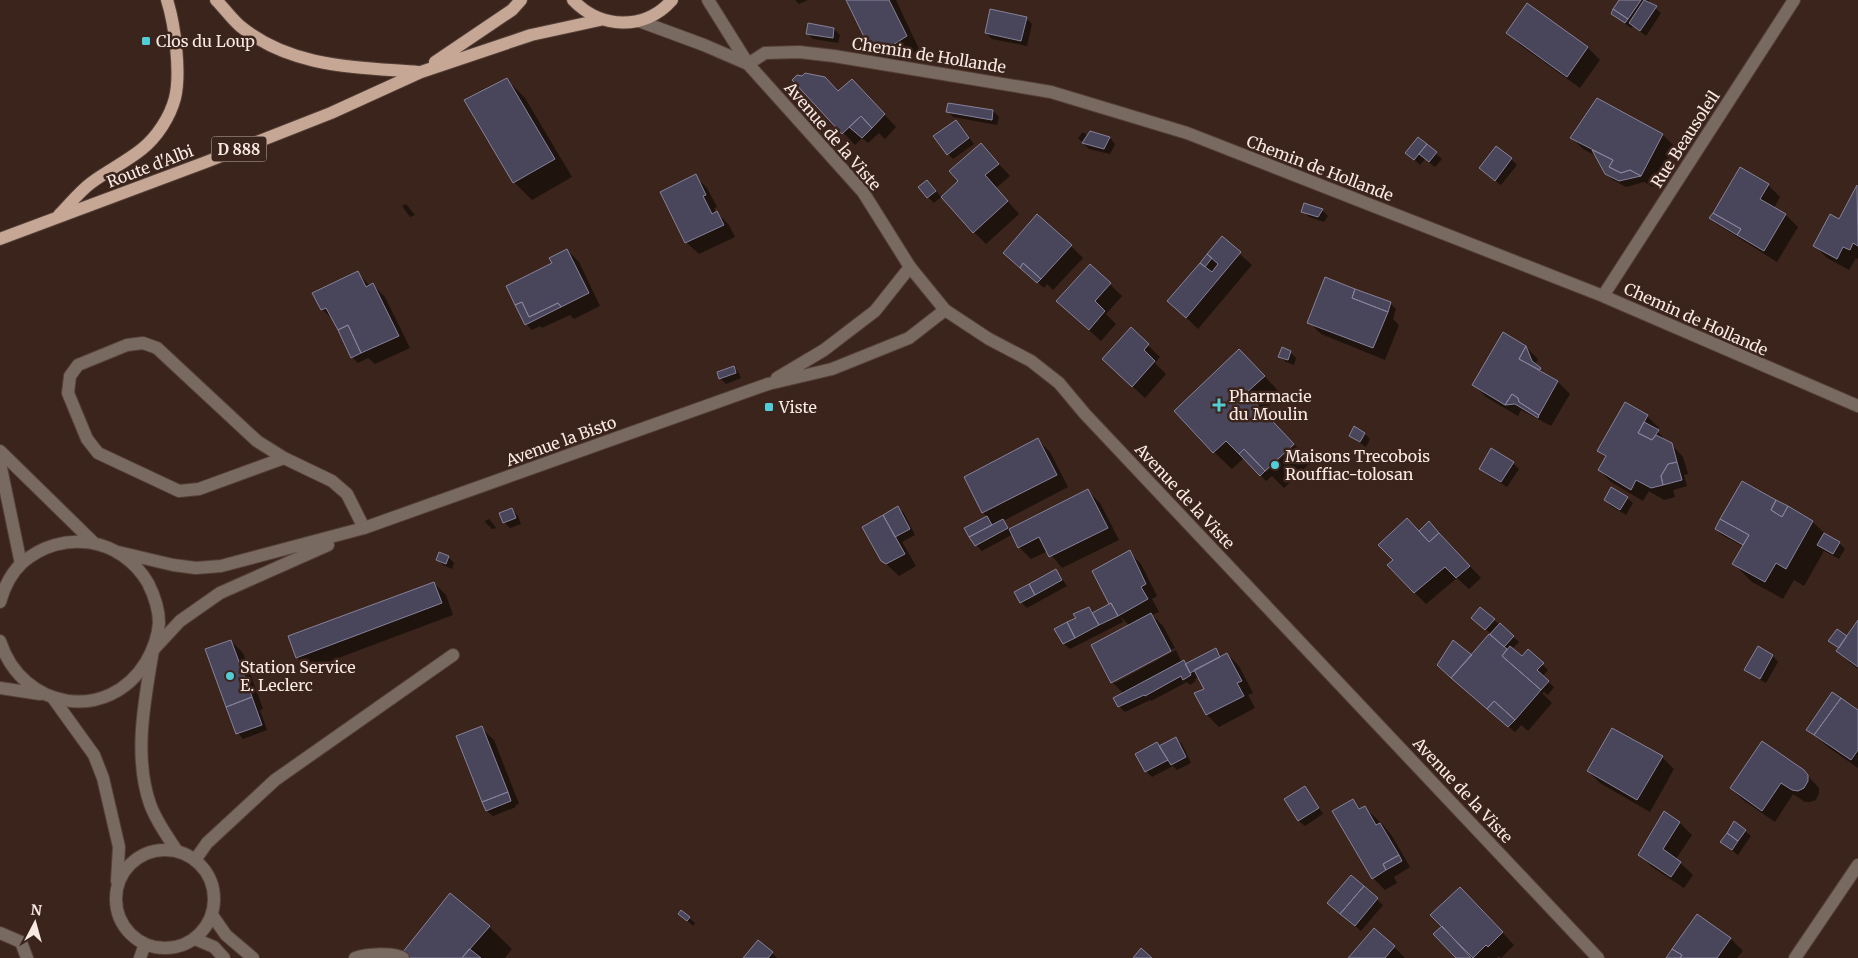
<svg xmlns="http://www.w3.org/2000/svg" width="1858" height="958" font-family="Merriweather,serif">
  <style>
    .shadow { fill: #0007; fill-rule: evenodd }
    .building { fill: #49465b; stroke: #86829b }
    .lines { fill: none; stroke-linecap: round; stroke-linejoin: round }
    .service-casing { stroke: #554037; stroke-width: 14 }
    .minor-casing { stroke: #554037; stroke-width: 14 }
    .tertiary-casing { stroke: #554037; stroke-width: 14 }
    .primary-casing { stroke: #554037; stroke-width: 14 }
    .service { stroke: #786961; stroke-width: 12 }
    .minor { stroke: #786961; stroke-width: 12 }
    .tertiary { stroke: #786961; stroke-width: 12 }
    .primary { stroke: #c6a796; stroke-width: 12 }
    .poi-dot { fill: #52ccd6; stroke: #3a241b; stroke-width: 2 }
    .labels { text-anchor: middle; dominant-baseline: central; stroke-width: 5; stroke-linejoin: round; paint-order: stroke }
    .shield { fill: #3a241b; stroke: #bfaea7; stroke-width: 1 }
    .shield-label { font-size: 15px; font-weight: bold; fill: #f8e9e3 }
    .poi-label { font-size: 16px; fill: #f8e9e3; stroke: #3a241b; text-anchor: start }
    .street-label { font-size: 16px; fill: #f8e9e3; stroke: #3a241b }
  </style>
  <rect width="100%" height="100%" fill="#3a241b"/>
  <path class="shadow" d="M795 0H808L799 4Z
    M847 0H896L919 49 901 60 882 56 869 44ZM874 44 894 48V50L874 47Z
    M1621 0H1649V3L1661 13 1646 36 1633 26 1631 28 1612 14Z
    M1527 5 1588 48 1600 60 1580 88 1520 45 1508 33Z
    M1026 18 1032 24 1027 46 992 39 986 33Z
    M834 29 840 35 838 43 813 39 807 33Z
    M507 80 525 98 572 177 532 200 514 182Z
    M794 80 839 92 864 93 896 127 885 139 879 133 868 143 862 138 855 145Z
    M1597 100 1663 135 1675 147 1653 187 1644 182 1626 187 1613 180 1606 174 1598 157 1583 149 1571 137Z
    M948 111H993L999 117 997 125 953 117Z
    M956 122 974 144 953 159 948 154Z
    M1083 132 1088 136 1090 133 1110 138 1115 144 1110 154 1089 149 1078 138Z
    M1418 139 1442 159 1435 167 1425 159 1420 165 1413 158Z
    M981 145 1010 176 996 188 1019 214 986 244 974 232 960 181Z
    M1511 159 1517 165 1501 185 1486 174Z
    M695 176 707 188 717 207 714 208 716 212 729 225 735 237 699 254 686 242 662 192Z
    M1768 185 1780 197 1774 208 1786 215 1798 227 1777 262 1717 224 1711 218Z
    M933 187 941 197 934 203 928 197Z
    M1857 187 1858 259 1856 258 1849 270 1827 258 1815 246 1840 221Z
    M406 204 415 215 410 217 402 206Z
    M1322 210 1328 216 1324 222 1309 217 1303 211Z
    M1222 238 1252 265 1198 329 1169 301Z
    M1071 246 1083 258 1053 290 1047 284 1044 288 1033 278Z
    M567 250 579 262 600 306 574 319 570 315 542 328 540 326 532 330 526 324 554 264Z
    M1090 265 1122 296 1106 314 1116 324 1101 341 1070 313Z
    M357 272 370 286 373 285 385 297 410 348 375 364 368 358 358 363 352 357 334 321 322 309Z
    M1326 278 1391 304 1396 309 1393 319 1399 325 1385 360 1321 334 1309 322Z
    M1131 329 1160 357 1155 363 1166 374 1145 398 1115 370Z
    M1526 347 1538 359 1536 363 1537 366 1546 375 1558 382 1570 394 1551 426 1521 410 1518 416 1486 397 1474 385Z
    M1290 352 1296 358 1294 365 1286 362 1280 356Z
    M734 367 739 373 741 378 726 384 720 378Z
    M1257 368 1281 394 1263 412 1264 471 1266 472 1295 445 1311 462 1284 488 1272 476 1266 481 1244 458 1232 469 1214 452Z
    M1647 416 1659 428 1657 431 1663 437 1662 439 1671 444 1683 457 1688 474 1684 475 1687 486 1673 490 1675 497 1664 500 1649 491 1643 501 1611 482 1599 470 1606 458 1599 451Z
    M1365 434 1370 439 1366 447 1350 436Z
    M1038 440 1050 452 1068 487 1003 521 1010 530 1088 491 1100 503 1119 540 1062 568 1048 551 1031 559 1019 547 1013 534 982 551 976 545 966 528 988 517 983 513 965 477Z
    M1513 463 1519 469 1507 487 1486 474 1480 469Z
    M1627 498 1633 503 1626 515 1611 506 1605 500Z
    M898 508 904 513 915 535 902 542 916 566 899 576 882 560Z
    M1789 509 1813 522 1826 535 1839 543 1845 549 1839 559 1824 551 1804 586 1794 580 1783 599 1752 582 1734 564 1744 547 1722 535 1716 529Z
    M512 510 518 516 521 524 510 528 504 522Z
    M489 519 494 525 496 528 492 529 486 523 485 521Z
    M1429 523 1481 578 1469 589 1457 578 1426 604 1414 592 1394 560Z
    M1129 552 1141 564 1157 596 1152 599 1159 612 1152 615 1163 626 1175 648 1115 680V683L1176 650 1182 663 1186 665 1216 649 1222 657 1227 654 1239 666 1253 693 1248 695 1255 708 1219 727 1207 715 1196 694 1205 689 1199 677 1195 679 1196 681 1190 685 1187 682 1151 701 1150 700 1125 712 1119 706 1124 694 1112 682 1093 645 1130 626 1121 617 1123 622 1070 649 1064 644 1056 629 1077 619 1089 608 1094 613 1110 605 1094 571Z
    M448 557 454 563 452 569 443 565 438 559Z
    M1056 571 1061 577 1067 586 1027 608 1021 602Z
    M434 583 446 595 453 615 309 669 297 657Z
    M1494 620 1519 642 1512 649 1522 658 1528 651 1548 670 1542 677 1554 687 1548 695 1544 692 1542 693 1552 703 1528 731 1521 725 1515 732 1465 690 1472 657 1501 643 1479 623Z
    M1858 622V669L1850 663 1838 651 1839 649 1830 641 1847 638Z
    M231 641 243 653 263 709 260 710 267 730 243 739 238 733 207 650Z
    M1759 648 1773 656 1778 662 1766 683 1752 675 1746 670Z
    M1858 711V768L1828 747 1808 730Z
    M481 728 494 740 519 804 515 805 516 807 493 816 487 811 458 737Z
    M1176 738 1182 744 1191 763 1177 770 1173 766 1152 777 1146 771 1137 755 1160 747Z
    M1662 757 1674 769 1650 812 1600 783 1588 771Z
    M1803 771 1819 788V793L1816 800 1810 802H1805L1793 794 1775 822 1743 800 1731 788Z
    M1304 788 1310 794 1323 814 1305 826 1299 821 1286 800Z
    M1353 801 1361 809 1365 808 1383 825 1392 836 1410 867 1394 877 1397 883 1385 890 1373 878Z
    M1664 813 1680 823 1692 835 1676 859 1693 875 1684 888 1652 867 1640 855Z
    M1745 831 1751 836 1738 855 1722 842Z
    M1351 877 1383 905 1361 931 1335 909Z
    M1472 900 1514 945 1501 958 1499 956 1497 958H1458L1435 934Z
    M682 912 695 923 693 926 680 914Z
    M1698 915 1731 939 1743 951 1737 958H1667Z
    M489 927 512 949 505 958H400Z
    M1394 947 1405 958H1350Z
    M772 953 777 958H745Z"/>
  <path class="building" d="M846 0H889L907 36 888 48 868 45Z
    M1619 0H1641L1628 19 1613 9Z
    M1644 0 1657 6 1640 31 1629 23Z
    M1527 3 1588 47 1567 77 1506 33Z
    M990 9 1027 17 1021 41 985 33Z
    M1613 9 1628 19 1625 23 1611 14Z
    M808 23 834 28 833 38 806 34Z
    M805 73 825 77 838 91 852 79 885 114 872 128 861 116 842 134 792 80 797 75 802 76Z
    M507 78 555 159 513 183 464 100Z
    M1597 98 1663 134 1641 176 1630 170 1621 173 1609 167 1613 160 1570 138Z
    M948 103 993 110 992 120 946 112Z
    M861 116 872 128 862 138 849 127Z
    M956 120 969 138 947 155 933 136Z
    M1090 131 1110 137 1104 149 1082 143Z
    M1418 137 1427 144 1414 160 1405 153Z
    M981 143 999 164 985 175 1008 201 973 233 941 197 958 181 949 171Z
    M1427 144 1437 152 1429 162 1419 154Z
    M1496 146 1512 158 1495 181 1479 168Z
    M1592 150 1613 160 1609 167 1621 173 1630 170 1641 176 1619 181 1605 174Z
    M1740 167 1769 184 1760 199 1786 214 1764 251 1737 235 1741 229 1713 213Z
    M696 174 706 195 703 196 712 214 717 211 724 225 685 243 660 192Z
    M927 180 936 191 927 198 918 187Z
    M1857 185 1858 246 1853 243 1850 250 1843 247 1837 259 1813 246 1830 214 1839 219Z
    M1304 203 1323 209 1318 217 1301 212Z
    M1713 213 1741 229 1737 235 1709 218Z
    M1037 214 1072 245 1041 279 1023 263 1020 268 1003 253Z
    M1222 236 1241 252 1186 318 1167 301 1200 263 1212 272 1218 264 1207 254Z
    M567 249 589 293 561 307 558 303 529 317 522 302 515 305 506 286 552 263 549 258Z
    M1207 254 1212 258 1205 267 1200 263Z
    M1023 263 1041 279 1037 283 1020 268Z
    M1090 264 1111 283 1095 301 1105 311 1089 330 1056 301Z
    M358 271 366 287 373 283 399 336 361 353 348 325 338 330 326 308 321 310 312 293Z
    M1325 277 1355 289 1352 298 1388 312 1373 348 1307 323Z
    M1355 289 1391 302 1388 312 1352 298Z
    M522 302 529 317 558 303 561 307 525 325 515 305Z
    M348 325 361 353 351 358 338 330Z
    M1131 327 1149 344 1144 350 1155 361 1132 387 1102 359Z
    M1503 332 1526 346 1519 359 1558 381 1539 415 1519 402 1518 398 1512 394 1505 405 1472 385Z
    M1526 346 1532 361 1541 368 1540 370 1519 359Z
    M1282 347 1291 351 1288 360 1278 357Z
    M1239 349 1265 376 1246 393 1294 444 1265 471 1244 449 1239 454 1226 441 1213 453 1174 411Z
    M734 366 736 373 719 379 717 372Z
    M1512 394 1518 398 1519 402 1539 415 1538 418 1515 404 1505 405Z
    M1625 402 1648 415 1638 433 1652 440 1656 435 1672 443 1677 462 1668 464 1661 476 1663 485 1651 488 1636 480 1631 490 1598 470 1606 456 1597 451Z
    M1644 422 1659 430 1652 440 1638 433Z
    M1354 426 1365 433 1360 442 1349 436Z
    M1038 438 1057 475 982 513 964 477Z
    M1491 448 1514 462 1501 482 1479 469Z
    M1244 449 1265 471 1260 476 1239 454Z
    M1677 462 1682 480 1663 485 1661 476 1668 464Z
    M1742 481 1776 500 1771 510 1782 517 1788 506 1813 521 1786 569 1776 563 1765 582 1732 564 1749 535 1720 519Z
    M1611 487 1628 497 1620 510 1604 500Z
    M1088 489 1108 528 1049 557 1039 537 1018 548 1009 529Z
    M1776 500 1788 506 1782 517 1771 510Z
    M898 506 910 529 895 537 883 515Z
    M512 508 516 518 503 523 499 513Z
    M883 515 905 554 886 564 881 561 862 527Z
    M987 516 992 525 969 537 964 528Z
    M1407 518 1429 542 1439 533 1470 566 1456 578 1445 567 1414 593 1387 565 1393 560 1378 545Z
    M1003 519 1008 528 975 546 969 537Z
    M1720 519 1749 535 1743 545 1715 529Z
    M1429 521 1439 533 1429 542 1419 531Z
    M1824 533 1840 542 1833 554 1817 545Z
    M1130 550 1146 584 1141 587 1148 599 1118 616 1111 603 1109 604 1092 571Z
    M439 552 449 556 446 564 436 560Z
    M1056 569 1062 580 1035 595 1029 584Z
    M434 582 442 603 296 658 288 636Z
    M1029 584 1035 595 1020 603 1014 592Z
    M1111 603 1118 616 1099 625 1092 613Z
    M1089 607 1099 625 1075 638 1067 622 1076 618 1073 614Z
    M1480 607 1495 619 1485 630 1471 618Z
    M1151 613 1171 651 1111 683 1091 645Z
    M1858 620V667L1836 651Z
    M1067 622 1075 638 1063 644 1054 629Z
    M1500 623 1514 636 1504 647 1490 634Z
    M1837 629 1847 636 1839 648 1828 641Z
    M1489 634 1507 649 1502 656 1541 690 1515 720 1494 701 1487 709 1451 678Z
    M231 640 252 697 226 707 205 649Z
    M1453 640 1472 655 1451 678 1437 665Z
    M1510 646 1522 656 1528 649 1544 663 1537 670 1549 681 1541 690 1502 656Z
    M1758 646 1773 655 1760 679 1744 670Z
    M1216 648 1220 657 1190 673 1185 664Z
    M1227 653 1242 681 1237 683 1244 696 1206 715 1194 693 1204 689 1194 670Z
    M1184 660 1191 675 1183 680 1181 676 1145 696 1144 695 1118 707 1113 698Z
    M1832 692 1841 698 1814 735 1806 730Z
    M252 697 262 725 236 734 226 707Z
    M1841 698 1858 710V750L1851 760 1814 735Z
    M1494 701 1515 720 1508 727 1487 709Z
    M482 726 508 792 482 802 456 736Z
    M1612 728 1663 756 1637 800 1587 771Z
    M1176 737 1186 757 1171 765 1159 746Z
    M1762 741 1804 770 1808 775V781L1804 788 1798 791 1792 790 1781 783 1762 811 1730 788Z
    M1157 742 1168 760 1145 772 1135 754Z
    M1305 786 1319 808 1298 821 1284 799Z
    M508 792 511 801 486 811 482 802Z
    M1353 799 1359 809 1365 806 1376 825 1380 823 1399 855 1383 864 1386 870 1372 879 1332 811Z
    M1664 811 1680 822 1663 849 1681 862 1671 877 1638 855Z
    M1734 821 1746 830 1738 841 1727 833Z
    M1727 833 1738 841 1732 850 1720 842Z
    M1399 855 1402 861 1386 870 1383 864Z
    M1351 875 1364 886 1340 914 1327 903Z
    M1364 886 1378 898 1355 926 1340 914Z
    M1460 887 1503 932 1488 947 1486 945 1473 958 1430 915Z
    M450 893 490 926 462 958H398Z
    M681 910 690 917 687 921 678 914Z
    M1697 914 1731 938 1717 958H1680L1682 955 1672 949Z
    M1442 926 1471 958H1456L1433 934Z
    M1374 928 1395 946 1385 958H1348Z
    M758 940 773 952 768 958H743Z
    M1141 948 1152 958H1133Z
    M469 949 471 950 481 958H462Z
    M1672 949 1682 955 1680 958H1666Z"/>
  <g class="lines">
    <defs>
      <path id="service" d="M777 378 824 350 875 311 910 267
        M768 384 832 369 909 338 945 310
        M284 458 199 489 179 491 98 453 87 439 68 393 70 376 78 365 127 345 143 343 157 348 257 441 284 458 332 481 347 494 364 528
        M153 650C145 699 133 755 150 804 156 821 167 836 177 851
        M53 698 94 755 103 778 119 847 117 881
        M116 899a49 49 0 1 1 98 0a49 49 0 1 1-98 0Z
        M195 860 207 843 275 780 453 655
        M212 915 226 935 253 958
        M0 933 21 942 27 958
        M195 939 214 947 224 958
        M140 958 145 944
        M355 958C365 954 394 952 403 958"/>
      <path id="minor" d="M748 64 765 53 799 52 834 56 1051 92 1187 133 1603 296 1858 406
        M1603 296 1794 0
        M0 451 94 543
        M0 463 21 564
        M118 552 173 565 196 568 221 566 364 528 768 384
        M0 602C4 588 10 574 22 563 62 528 121 537 148 583 154 595 159 610 159 623 158 637 153 650 146 662 108 724 22 710 0 641
        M154 649 180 621 220 593 328 545
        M0 688 40 694
        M1795 958 1858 865"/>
      <path id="tertiary" d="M708 0 748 64 863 192 910 267 945 310 989 339 1031 361 1059 383 1085 414 1598 958
        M639 21 704 45 748 64"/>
      <path id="primary" d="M216 0C224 8 231 18 240 26 291 68 356 67 418 72
        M573 0C600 29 645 31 672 0
        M435 62 512 10 521 0
        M59 215C69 205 79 192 91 183 107 171 126 162 142 149 157 137 170 117 175 98 181 73 175 25 167 0
        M0 239 206 162 331 113 421 72 531 35 600 20"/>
    </defs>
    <use href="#service" class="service-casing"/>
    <use href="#minor" class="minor-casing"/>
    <use href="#tertiary" class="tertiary-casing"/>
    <use href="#primary" class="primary-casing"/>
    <use href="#service" class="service"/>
    <use href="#minor" class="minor"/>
    <use href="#tertiary" class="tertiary"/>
    <use href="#primary" class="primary"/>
  </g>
  <g class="poi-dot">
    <rect x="141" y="36" width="10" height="10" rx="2.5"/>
    <path d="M1216.5 397.5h5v5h5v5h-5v5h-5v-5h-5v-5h5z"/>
    <rect x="764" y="402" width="10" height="10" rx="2.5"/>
    <circle cx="1275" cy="465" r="5"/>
    <circle cx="230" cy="676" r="5"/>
  </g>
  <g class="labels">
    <rect class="shield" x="211.5" y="136.5" width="55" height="25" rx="4"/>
    <g class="shield-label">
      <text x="239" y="149">D 888</text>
    </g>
    <g class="poi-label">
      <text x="156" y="41">Clos du Loup</text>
      <text x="1229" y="396">Pharmacie<tspan x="1229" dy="18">du Moulin</tspan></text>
      <text x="779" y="407">Viste</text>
      <text x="1285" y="456">Maisons Trecobois<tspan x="1285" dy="18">Rouffiac-tolosan</tspan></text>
      <text x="240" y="667">Station Service<tspan x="240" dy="18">E. Leclerc</tspan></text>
    </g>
    <g class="street-label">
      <text transform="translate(929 55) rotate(9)">Chemin de Hollande</text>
      <text transform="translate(833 136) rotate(49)">Avenue de la Viste</text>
      <text transform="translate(1685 139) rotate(-57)">Rue Beausoleil</text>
      <text transform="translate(150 166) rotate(-21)">Route d'Albi</text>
      <text transform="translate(1320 168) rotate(21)">Chemin de Hollande</text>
      <text transform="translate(1696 319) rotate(24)">Chemin de Hollande</text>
      <text transform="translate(561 441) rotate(-20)">Avenue la Bisto</text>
      <text transform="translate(1185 496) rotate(47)">Avenue de la Viste</text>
      <text transform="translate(1463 790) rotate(47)">Avenue de la Viste</text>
    </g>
  </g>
  <g transform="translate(35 923) rotate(6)" stroke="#3a241b" stroke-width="4" paint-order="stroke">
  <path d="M0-4L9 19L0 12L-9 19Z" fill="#f8e9e3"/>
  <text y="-8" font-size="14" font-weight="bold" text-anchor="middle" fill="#f8e9e3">N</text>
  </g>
</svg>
